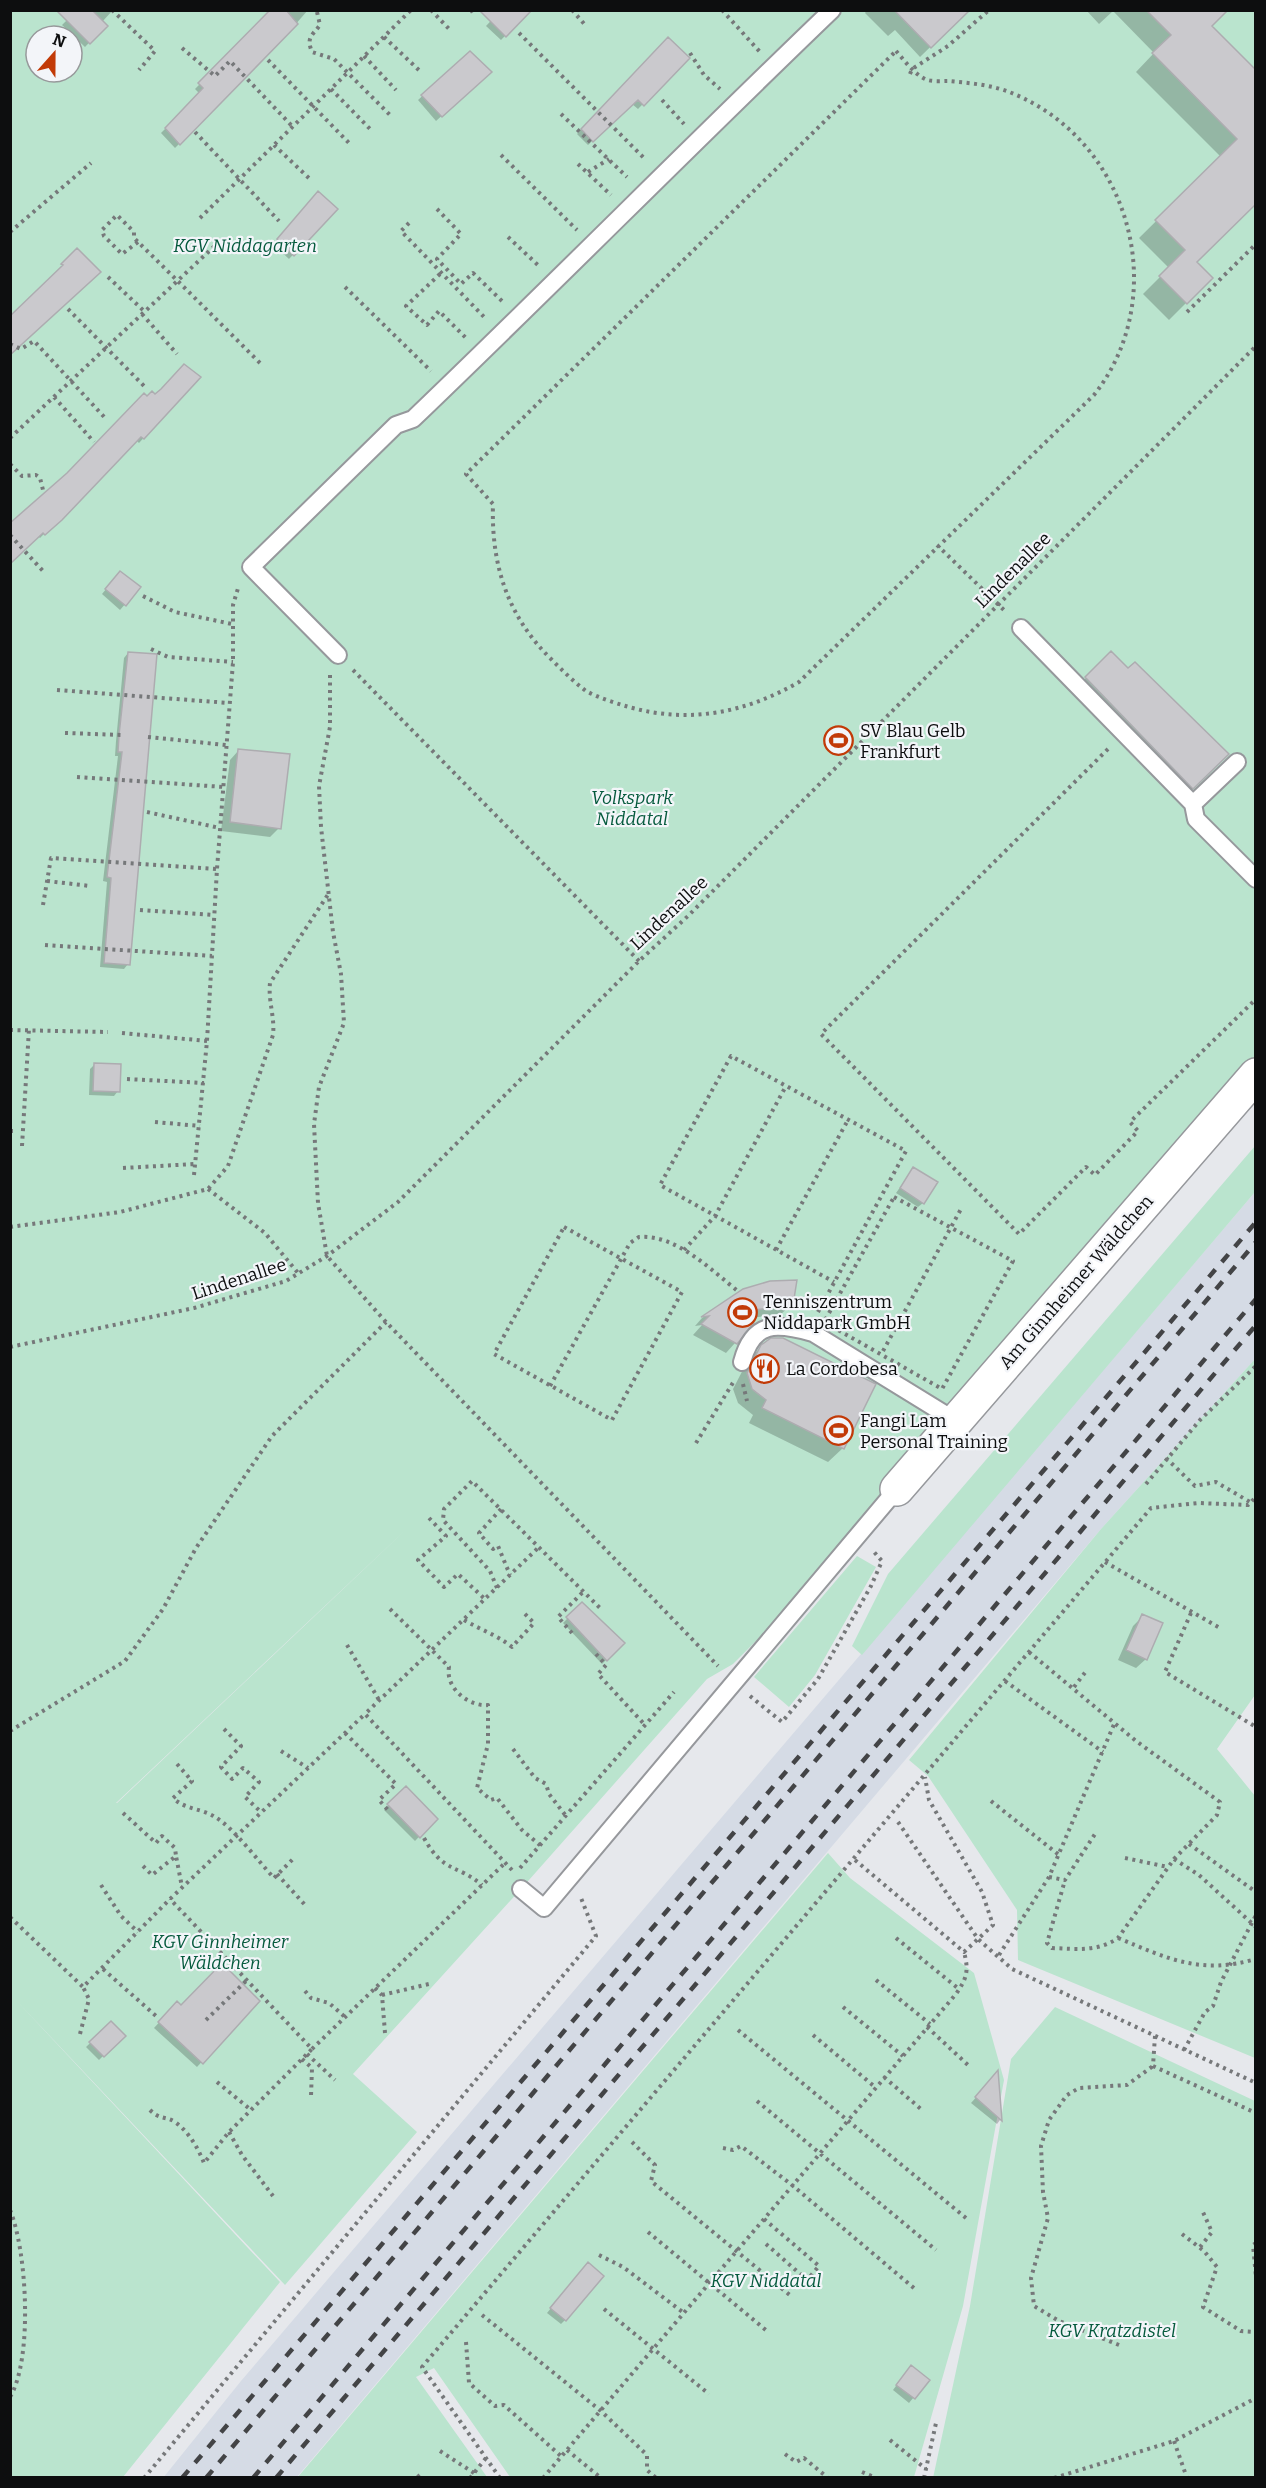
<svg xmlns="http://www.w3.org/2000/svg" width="1266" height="2488" font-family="Bitter,serif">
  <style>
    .built { fill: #d5dbe5 }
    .green { fill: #bae4ce; fill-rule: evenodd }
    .shadow { fill: #0003 }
    .building { fill: #cac9cd; stroke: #adacb0; stroke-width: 1.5 }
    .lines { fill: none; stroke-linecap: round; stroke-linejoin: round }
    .service-casing { stroke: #96989c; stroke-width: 20 }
    .minor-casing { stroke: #96989c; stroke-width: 36 }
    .path { stroke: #76787a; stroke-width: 4; stroke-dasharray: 3 4.5; stroke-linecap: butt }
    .service { stroke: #fff; stroke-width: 16 }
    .minor { stroke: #fff; stroke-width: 33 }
    .rail { stroke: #434446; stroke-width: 4.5; stroke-dasharray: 10 10; stroke-linecap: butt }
    .labels { text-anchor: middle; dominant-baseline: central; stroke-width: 4.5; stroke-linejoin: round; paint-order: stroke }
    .park-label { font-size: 18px; font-style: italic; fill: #055a3d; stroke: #f3f5f9 }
    .street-label { font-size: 18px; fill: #0d0e0f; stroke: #f3f5f9 }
    .poi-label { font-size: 18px; fill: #0d0e0f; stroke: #f3f5f9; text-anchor: start }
  </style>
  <rect width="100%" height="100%" fill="#e6e8ec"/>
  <path class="built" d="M1255 1192V1359L1101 1529 297 2477 163 2478 241 2381Z"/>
  <path class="green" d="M11 11H1255V1065L790 1607 733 1664 707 1679 521 1889 353 2074 417 2132 285 2285 14 1998 280 2282 123 2477H11ZM36 36H72V72H36ZM414 1522 117 1803H116Z
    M1255 1146V1192L862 1655 852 1646 888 1574Z
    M1255 1359V1695L1217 1749 1255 1796V2058L1018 1960 1017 1910 928 1776 909 1760 1101 1529Z
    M857 1556 876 1567 815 1675 789 1707 754 1677Z
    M828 1853 850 1878 974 1973 1004 2080 963 2306 914 2477H510L434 2368 416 2377 487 2477 297 2478Z
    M1055 2007 1255 2101V2477L933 2478 970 2306 1011 2059Z"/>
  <path class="shadow" d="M77 10H113L102 22 105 26 85 47 62 25Z
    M273 10H308L274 49 175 148 161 133 200 94 195 89Z
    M501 10H530L501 40 486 26Z
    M867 10H952L960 18 920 57 895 30 888 36 865 13Z
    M1086 10H1216L1210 27 1256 202 1195 262 1211 278 1169 320 1143 294 1169 268 1139 238 1221 157 1136 72 1154 53 1113 11 1099 24Z
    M668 39 688 58 638 109 632 104 588 145 577 134Z
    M470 53 490 72 436 121 418 100Z
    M313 198 336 209 289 259 273 244Z
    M199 377 139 443 136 440 40 538 38 536 67 475 154 396Z
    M116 577 139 588 120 610 102 594Z
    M128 653V964L124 969 100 967 107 882 103 881 118 756H115L116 741 124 658Z
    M1111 653 1227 754 1179 802 1073 691Z
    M239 750 279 828 270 837 221 831 230 760Z
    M95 1064 118 1091 114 1096 89 1095 90 1069Z
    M913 1169 923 1203 918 1207 896 1193Z
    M744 1291 791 1305 781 1314 743 1319 752 1324 726 1353 693 1335 702 1325 695 1326 702 1318Z
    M762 1346 843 1448 828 1462 749 1423 753 1415 738 1403 733 1389 747 1362Z
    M582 1604 623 1643 602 1664 563 1623Z
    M1143 1616 1146 1659 1136 1668 1118 1660 1133 1626Z
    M406 1788 436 1819 415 1841 384 1810Z
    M258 2001 197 2067 154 2028 177 2003 181 2007Z
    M111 2023 123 2036 99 2060 86 2047Z
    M997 2074 1000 2120 997 2124 971 2103Z
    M584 2268 565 2320 561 2324 547 2313Z
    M907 2371 928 2380 909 2403 893 2390Z"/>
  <path class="building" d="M56 10H92L108 26 90 44Z
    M270 10H286L298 24 180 145 165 128 203 88 198 83Z
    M479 10H532L506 37Z
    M894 10H970L931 48Z
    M1146 10H1228L1212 26 1256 70V204L1197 262 1213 278 1187 304 1159 276 1185 250 1155 220 1237 139 1152 53 1171 35Z
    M668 37 690 58 644 106 638 100 593 142 581 129Z
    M470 51 492 72 442 117 421 95Z
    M318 191 338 209 294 256 277 239Z
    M77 248 101 272 10 355V316L63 265 61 264Z
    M184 364 201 377 144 439 141 437 62 520 45 535 43 533 10 564V523L67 473 144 393 147 396 152 391 155 394 161 389Z
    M120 571 141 587 126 606 105 589Z
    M1111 651 1128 668 1135 662 1229 754 1193 789 1085 677Z
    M128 652 157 654 130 965 104 963 111 878 107 877 122 752H118L119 735Z
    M238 749 290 754 281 829 230 822Z
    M94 1063 121 1064 120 1092 93 1091Z
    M913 1167 938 1182 924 1204 900 1188Z
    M797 1280 793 1305 733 1313 754 1323 737 1344 701 1324 709 1316 701 1317 743 1289 770 1281Z
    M771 1338H783L876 1384 844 1449 762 1408 766 1400 752 1389 747 1373 761 1345Z
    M582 1602 625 1643 607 1661 566 1617Z
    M1142 1614 1163 1623 1147 1660 1126 1650Z
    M406 1786 438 1819 420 1838 387 1804Z
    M222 1963 260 2001 203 2064 158 2022 177 2001 181 2005Z
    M111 2021 126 2036 104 2057 89 2042Z
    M998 2070 1002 2121 975 2097Z
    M588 2262 604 2276 566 2321 550 2308Z
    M911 2365 930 2380 915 2399 896 2385Z"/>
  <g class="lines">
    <defs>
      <path id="service" d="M1021 628 1193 804 1237 762
        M338 655 251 567 396 425 413 419C554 284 691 145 832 10
        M1193 804 1196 819 1256 879
        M742 1362C753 1320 777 1323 813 1333L956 1421
        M521 1889 544 1908 897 1489"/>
      <path id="minor" d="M897 1489 1256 1075"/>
    </defs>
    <use href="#service" class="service-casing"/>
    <use href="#minor" class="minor-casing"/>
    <path class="path" d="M112 10 155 51 139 70
      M431 10 451 31
      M471 10 473 13
      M572 10 586 26
      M722 10 760 52
      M317 12 320 25C312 36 306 37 312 52L334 59 390 115
      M519 33 646 160
      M384 37 422 73
      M182 48 215 76 230 61 293 127
      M896 51C905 61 913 73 925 79 931 82 941 81 948 81 970 83 994 85 1014 94 1131 143 1172 296 1094 395L799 682C745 713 689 724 629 707 615 703 599 698 586 691 574 682 563 671 552 660 508 617 491 566 493 504L466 474Z
      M690 53 704 75 720 89
      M364 56 396 90
      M268 60 349 143
      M910 74 912 69 948 46 989 10
      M331 89 372 131
      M662 100 684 124
      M561 114 627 177
      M195 132 279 221
      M274 145 312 181
      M501 155 577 230
      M578 164 611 195
      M588 172 609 159
      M437 209 461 234 437 259 461 284 473 273 503 302
      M200 218 411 10
      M409 223 401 231 486 319
      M10 232 91 163
      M508 237 539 266
      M138 242 122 254 104 236 102 230 117 215 134 232V238L138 242C179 282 219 322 260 363
      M440 274 406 306 427 325 439 311 466 338
      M108 277 144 311
      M345 287 431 371
      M68 309 146 388
      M1187 312 1256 244
      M142 314 177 354
      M10 344 21 349 34 341 107 420
      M54 397 94 442
      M10 438 221 240
      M10 464 22 476 36 475 40 478 44 494
      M10 535 43 571
      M937 545 1006 612
      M143 596 175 612 232 624
      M151 649 168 657 233 662
      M353 670 639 961
      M330 675V727L319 786 321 827 333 932 341 974 344 1023 319 1087 314 1124 318 1203 327 1256 386 1322 718 1666
      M57 690 229 703
      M65 733 123 735
      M148 737 226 745
      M1108 749 821 1034 1019 1234 1086 1167 1095 1175 1138 1131 1130 1122 1256 999
      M77 777 224 787
      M147 812 220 828
      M47 881 90 886
      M43 905 51 858 217 869
      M140 910 214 915
      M45 945 212 956
      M10 1030 108 1032
      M122 1033 207 1041
      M127 1079 204 1083
      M155 1122 200 1126
      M10 1131H14
      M22 1146 29 1029
      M123 1168 194 1164
      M194 1175 207 1041 217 869 233 662V605L239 585
      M208 1189 265 1233 298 1273
      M894 1197 1013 1261 942 1389 824 1322Z
      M10 1227 120 1212 208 1189 228 1166 273 1035C275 1017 268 1001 270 983L329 893
      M564 1227 682 1292 612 1420 494 1354Z
      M684 1250 715 1216 786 1086
      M776 1250 848 1120
      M818 1312 906 1151 731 1056 660 1185 834 1282
      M10 1347 194 1308 286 1281 327 1256 398 1202 639 961 688 916 1256 346
      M883 1351 961 1209
      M743 1384 747 1401
      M550 1386 630 1243 639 1237C676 1234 711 1270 739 1292
      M696 1443 734 1381
      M1166 1458 1195 1486 1216 1482 1250 1502
      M1146 1484 1200 1420 1256 1366
      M501 1509 479 1533 493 1549 498 1546 510 1575
      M429 1518 446 1536 418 1560 444 1587 458 1574 486 1600
      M1105 1562 1220 1628
      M497 1588 490 1571 443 1520 444 1509 472 1481 600 1608
      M390 1609 449 1667C445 1688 469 1707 488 1705V1744L477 1788 491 1800 497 1798 522 1830 541 1846
      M1191 1613 1165 1672 1256 1727
      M464 1620C481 1630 497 1635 512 1647L534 1623 524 1613
      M572 1633 558 1617 584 1591
      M347 1645 379 1700
      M1029 1652 1136 1741 1220 1802 1217 1815 1174 1859 1118 1938C1098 1952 1076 1949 1052 1948L1047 1943 1065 1880
      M596 1654 606 1665 598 1674 645 1725
      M1005 1681 1103 1752
      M1074 1687 1087 1670
      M750 1696 782 1722 818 1679 871 1586 882 1561 874 1552
      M224 1729 241 1746 221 1767 232 1779 243 1768 259 1782 245 1797 261 1812
      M10 1731 125 1661 163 1609 196 1548 272 1436 386 1322
      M345 1733 396 1784 379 1800 388 1810
      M513 1749 535 1778 546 1784 549 1794 566 1816
      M281 1751 308 1768
      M177 1764 192 1781 173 1798C186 1810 201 1808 215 1817 233 1827 258 1861 274 1878L295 1857
      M991 1801 1059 1855
      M123 1813 156 1843 162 1836 175 1848 176 1856
      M898 1822 978 1939 1012 1969 1256 2083
      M424 1838C443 1873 457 1864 482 1885
      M1189 1844 1256 1892
      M1125 1858 1168 1867
      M1174 1859 1199 1875 1256 1927
      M855 1860 964 1952 993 1925 982 1892 929 1800 925 1777
      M143 1866 152 1875 176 1856 182 1887
      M520 1868 674 1692
      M512 1870 365 1714 539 1547
      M277 1874 306 1906
      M1049 1877 1065 1880 1095 1834
      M101 1885 121 1916 138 1932
      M10 1917 83 1987 170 1899 365 1714
      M896 1938 959 1989
      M1118 1938C1169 1959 1200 1975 1256 1959
      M999 1955 1049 1877 1115 1722
      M103 1969 156 2016
      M876 1980 930 2024
      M375 1988 382 1995 385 2033
      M305 1991 311 1998 329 2003 345 2017
      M382 1995 429 1984
      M843 2007 903 2056
      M206 2020 247 1980
      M927 2027 968 2065
      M738 2030 966 2218
      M80 2034 89 1999 83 1987
      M813 2035 875 2087
      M1155 2036 1153 2066 1256 2113
      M312 2049 506 1862
      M1184 2050 1205 2012 1213 2006 1221 1982 1256 1915
      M307 2054 335 2080
      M302 2059 312 2068 311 2096
      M884 2077 922 2110
      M217 2082 251 2110
      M757 2101 936 2250
      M150 2110C160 2120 166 2116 175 2122 189 2132 198 2148 204 2163L229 2132 312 2049 170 1899
      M229 2132 242 2155 273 2196
      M632 2142 655 2165 651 2181 791 2296
      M723 2148 733 2150 741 2146 792 2185 915 2289
      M10 2210C27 2251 33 2359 10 2397
      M764 2219 819 2266 807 2280 766 2244
      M648 2232 767 2331
      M1182 2234 1204 2251 1217 2267 1203 2307 1241 2331 1256 2332
      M1256 2243 1253 2245 1256 2277
      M1200 2247 1212 2232 1202 2210
      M599 2255 623 2267 684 2313
      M604 2309 709 2394
      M482 2315 601 2411 647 2455V2470L656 2478
      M466 2342 469 2383 495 2406 504 2405 562 2457
      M1119 2345 1059 2321 1034 2306 1031 2278 1048 2218 1043 2192 1041 2146 1049 2120 1067 2095 1079 2088 1127 2085 1153 2066
      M890 2440 926 2469
      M1174 2441 1187 2478
      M567 2450 601 2478
      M440 2451 474 2473
      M785 2454 796 2462 804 2458 828 2478
      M862 2472 876 2478
      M417 2475 420 2478
      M144 2478 596 1936 581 1898
      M470 2478 486 2458
      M500 2478 422 2367 1151 1508 1198 1503 1248 1505 1256 1497
      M543 2478 956 1994C967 1978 969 1971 964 1952
      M924 2478 936 2423
      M1054 2478 1174 2441 1256 2398"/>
    <use href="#service" class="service"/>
    <use href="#minor" class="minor"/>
    <path class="rail" d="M182 2478 1256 1222
      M206 2478 1256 1242
      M253 2478 1256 1299
      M276 2478 1256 1325"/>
  </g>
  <defs>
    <symbol id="stadium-ring" viewBox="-11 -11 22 22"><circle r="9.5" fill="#f3f5f9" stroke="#c23a07" stroke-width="1.5"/><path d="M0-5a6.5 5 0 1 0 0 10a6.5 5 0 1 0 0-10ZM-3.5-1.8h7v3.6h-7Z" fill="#c23a07"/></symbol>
    <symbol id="restaurant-ring" viewBox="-11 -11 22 22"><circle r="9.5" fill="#f3f5f9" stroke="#c23a07" stroke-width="1.5"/><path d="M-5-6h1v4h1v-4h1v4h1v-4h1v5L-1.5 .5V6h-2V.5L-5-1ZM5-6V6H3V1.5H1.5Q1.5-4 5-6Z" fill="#c23a07"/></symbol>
  </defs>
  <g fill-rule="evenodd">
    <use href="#stadium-ring" x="822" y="724" width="33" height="33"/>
    <use href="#stadium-ring" x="726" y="1296" width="33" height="33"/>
    <use href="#restaurant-ring" x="748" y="1352" width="33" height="33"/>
    <use href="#stadium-ring" x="822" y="1414" width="33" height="33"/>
  </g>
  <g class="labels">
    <g class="park-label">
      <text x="245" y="246">KGV Niddagarten</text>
      <text x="632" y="798">Volkspark<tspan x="632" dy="21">Niddatal</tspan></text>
      <text x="220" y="1942">KGV Ginnheimer<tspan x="220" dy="21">Wäldchen</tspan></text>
      <text x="766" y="2281">KGV Niddatal</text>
      <text x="1112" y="2331">KGV Kratzdistel</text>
    </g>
    <g class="street-label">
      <text transform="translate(1013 570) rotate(-45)">Lindenallee</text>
      <text transform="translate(669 913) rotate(-43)">Lindenallee</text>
      <text transform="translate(239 1279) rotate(-18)">Lindenallee</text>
      <text transform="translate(1076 1282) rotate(-49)">Am Ginnheimer Wäldchen</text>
    </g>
    <g class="poi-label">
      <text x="860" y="731">SV Blau Gelb<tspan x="860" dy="21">Frankfurt</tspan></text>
      <text x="763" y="1302">Tenniszentrum<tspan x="763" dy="21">Niddapark GmbH</tspan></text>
      <text x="786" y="1369">La Cordobesa</text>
      <text x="860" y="1421">Fangi Lam<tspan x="860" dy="21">Personal Training</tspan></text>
    </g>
  </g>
  <rect width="1266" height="2488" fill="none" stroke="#0d0e0f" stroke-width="24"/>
  <g transform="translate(54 54) rotate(21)"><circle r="28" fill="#f3f5f9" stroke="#97999b" stroke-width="1.5"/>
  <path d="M0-4.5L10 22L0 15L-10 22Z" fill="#c23a07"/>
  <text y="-9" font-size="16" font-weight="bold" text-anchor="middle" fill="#0d0e0f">N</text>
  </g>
</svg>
